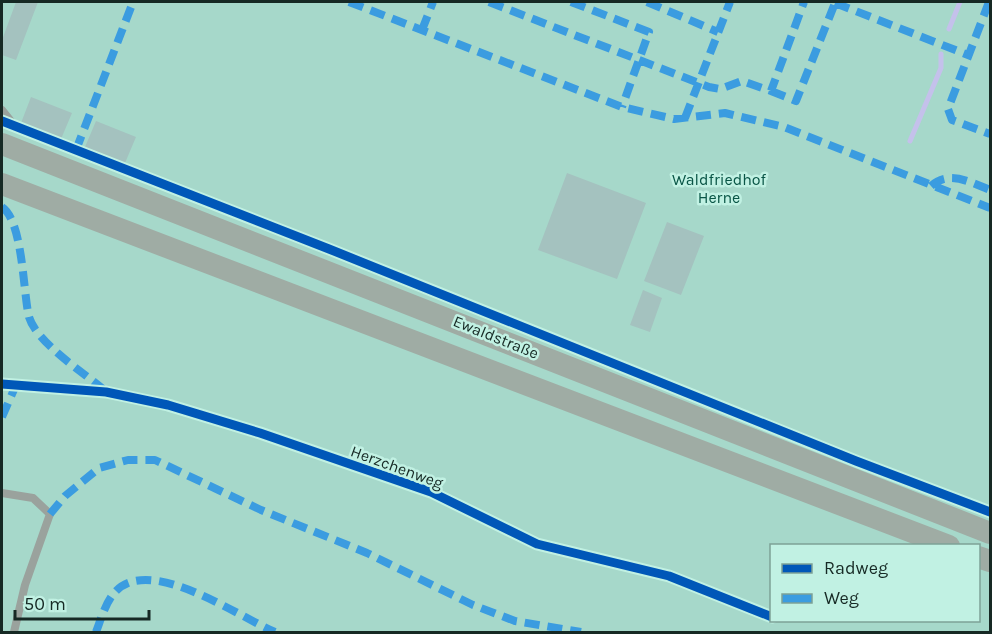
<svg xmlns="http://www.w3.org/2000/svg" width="992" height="634" font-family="Karla,sans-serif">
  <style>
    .green { fill: #a6d8ca; fill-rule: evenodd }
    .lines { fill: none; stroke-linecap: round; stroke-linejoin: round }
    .stream { stroke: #c4c1eb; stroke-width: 5 }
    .building { fill: #a4c2bf }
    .lane { stroke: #9aa29d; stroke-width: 8 }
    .secondary { stroke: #9faca4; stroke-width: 22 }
    .quiet { stroke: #3b9ce0; stroke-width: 8; stroke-dasharray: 15 8; stroke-linecap: butt }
    .cycleway-casing { stroke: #c1f1e3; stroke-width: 13 }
    .cycleway { stroke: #0057b8; stroke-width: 9 }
    .labels { text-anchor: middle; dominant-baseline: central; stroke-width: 5; stroke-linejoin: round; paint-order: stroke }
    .park-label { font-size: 16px; fill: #095546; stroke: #c1f1e3 }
    .street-label { font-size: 16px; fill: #162924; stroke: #c1f1e3 }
  </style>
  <rect width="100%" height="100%" fill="#cce6de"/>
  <path class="green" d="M2 2H990V632H2ZM772 546H978V620H772Z"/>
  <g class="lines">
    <path class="stream" d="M949 29 960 2
      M910 141 941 68V54"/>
  </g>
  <path class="building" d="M16 2H38L16 60 2 55V40Z
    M31 97 72 113 61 139 21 123Z
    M96 121 136 137 125 163 85 147Z
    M567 173 646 203 617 279 538 250Z
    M667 222 704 236 681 295 644 281Z
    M643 290 662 298 650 332 630 325Z"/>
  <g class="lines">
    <path class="lane" d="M2 110 14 125 141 176
      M2 493 33 498 50 514 25 585 14 632"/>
    <path class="secondary" d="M2 144 990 533
      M2 184 949 546
      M978 557 990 561"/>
    <path class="quiet" d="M349 2 622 107 674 119 725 113 784 127 990 208
      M489 2 709 87 720 89 742 81 771 91 804 2
      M571 2 649 32 622 107
      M647 2 718 32
      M989 2 948 109 952 120 990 134
      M835 3 968 55
      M422 30 433 2
      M771 91 796 101 835 3 832 2
      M685 118 730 2
      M76 150 133 2
      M931 186C949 170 970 182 990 190
      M2 207C23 221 23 292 29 317 37 343 83 372 104 390
      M2 417 16 385
      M50 514 65 496 99 468 128 460H155L261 510 367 553 473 605 515 621 581 632
      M96 632C101 619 106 601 116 591 151 555 239 617 275 632"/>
    <defs>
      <path id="cycleway" d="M2 121 329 249 856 461 990 512
        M2 384 106 392 168 405 260 433 431 492 537 544 669 576 772 617"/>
    </defs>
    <use href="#cycleway" class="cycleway-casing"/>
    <use href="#cycleway" class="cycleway"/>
  </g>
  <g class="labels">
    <g class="park-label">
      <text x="719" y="179">Waldfriedhof<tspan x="719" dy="18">Herne</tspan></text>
    </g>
    <g class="street-label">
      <text transform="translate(496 337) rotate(22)">Ewaldstraße</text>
      <text transform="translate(397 467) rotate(20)">Herzchenweg</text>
    </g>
  </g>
  <rect width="992" height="634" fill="none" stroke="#162924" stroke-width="6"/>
  <rect x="770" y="544" width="210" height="78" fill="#c1f1e3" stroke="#7da197" stroke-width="1.5"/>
  <rect x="782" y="564" width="30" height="9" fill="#0057b8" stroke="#7da197" stroke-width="1.5"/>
  <text x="824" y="574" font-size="18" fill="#162924">Radweg</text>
  <rect x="782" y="594" width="30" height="9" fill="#3b9ce0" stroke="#7da197" stroke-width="1.5"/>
  <text x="824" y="604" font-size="18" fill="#162924">Weg</text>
  <path d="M15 610v9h134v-9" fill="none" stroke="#162924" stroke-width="3"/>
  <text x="24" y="610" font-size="18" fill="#162924" stroke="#c1f1e3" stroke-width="4.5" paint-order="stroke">50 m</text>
</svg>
